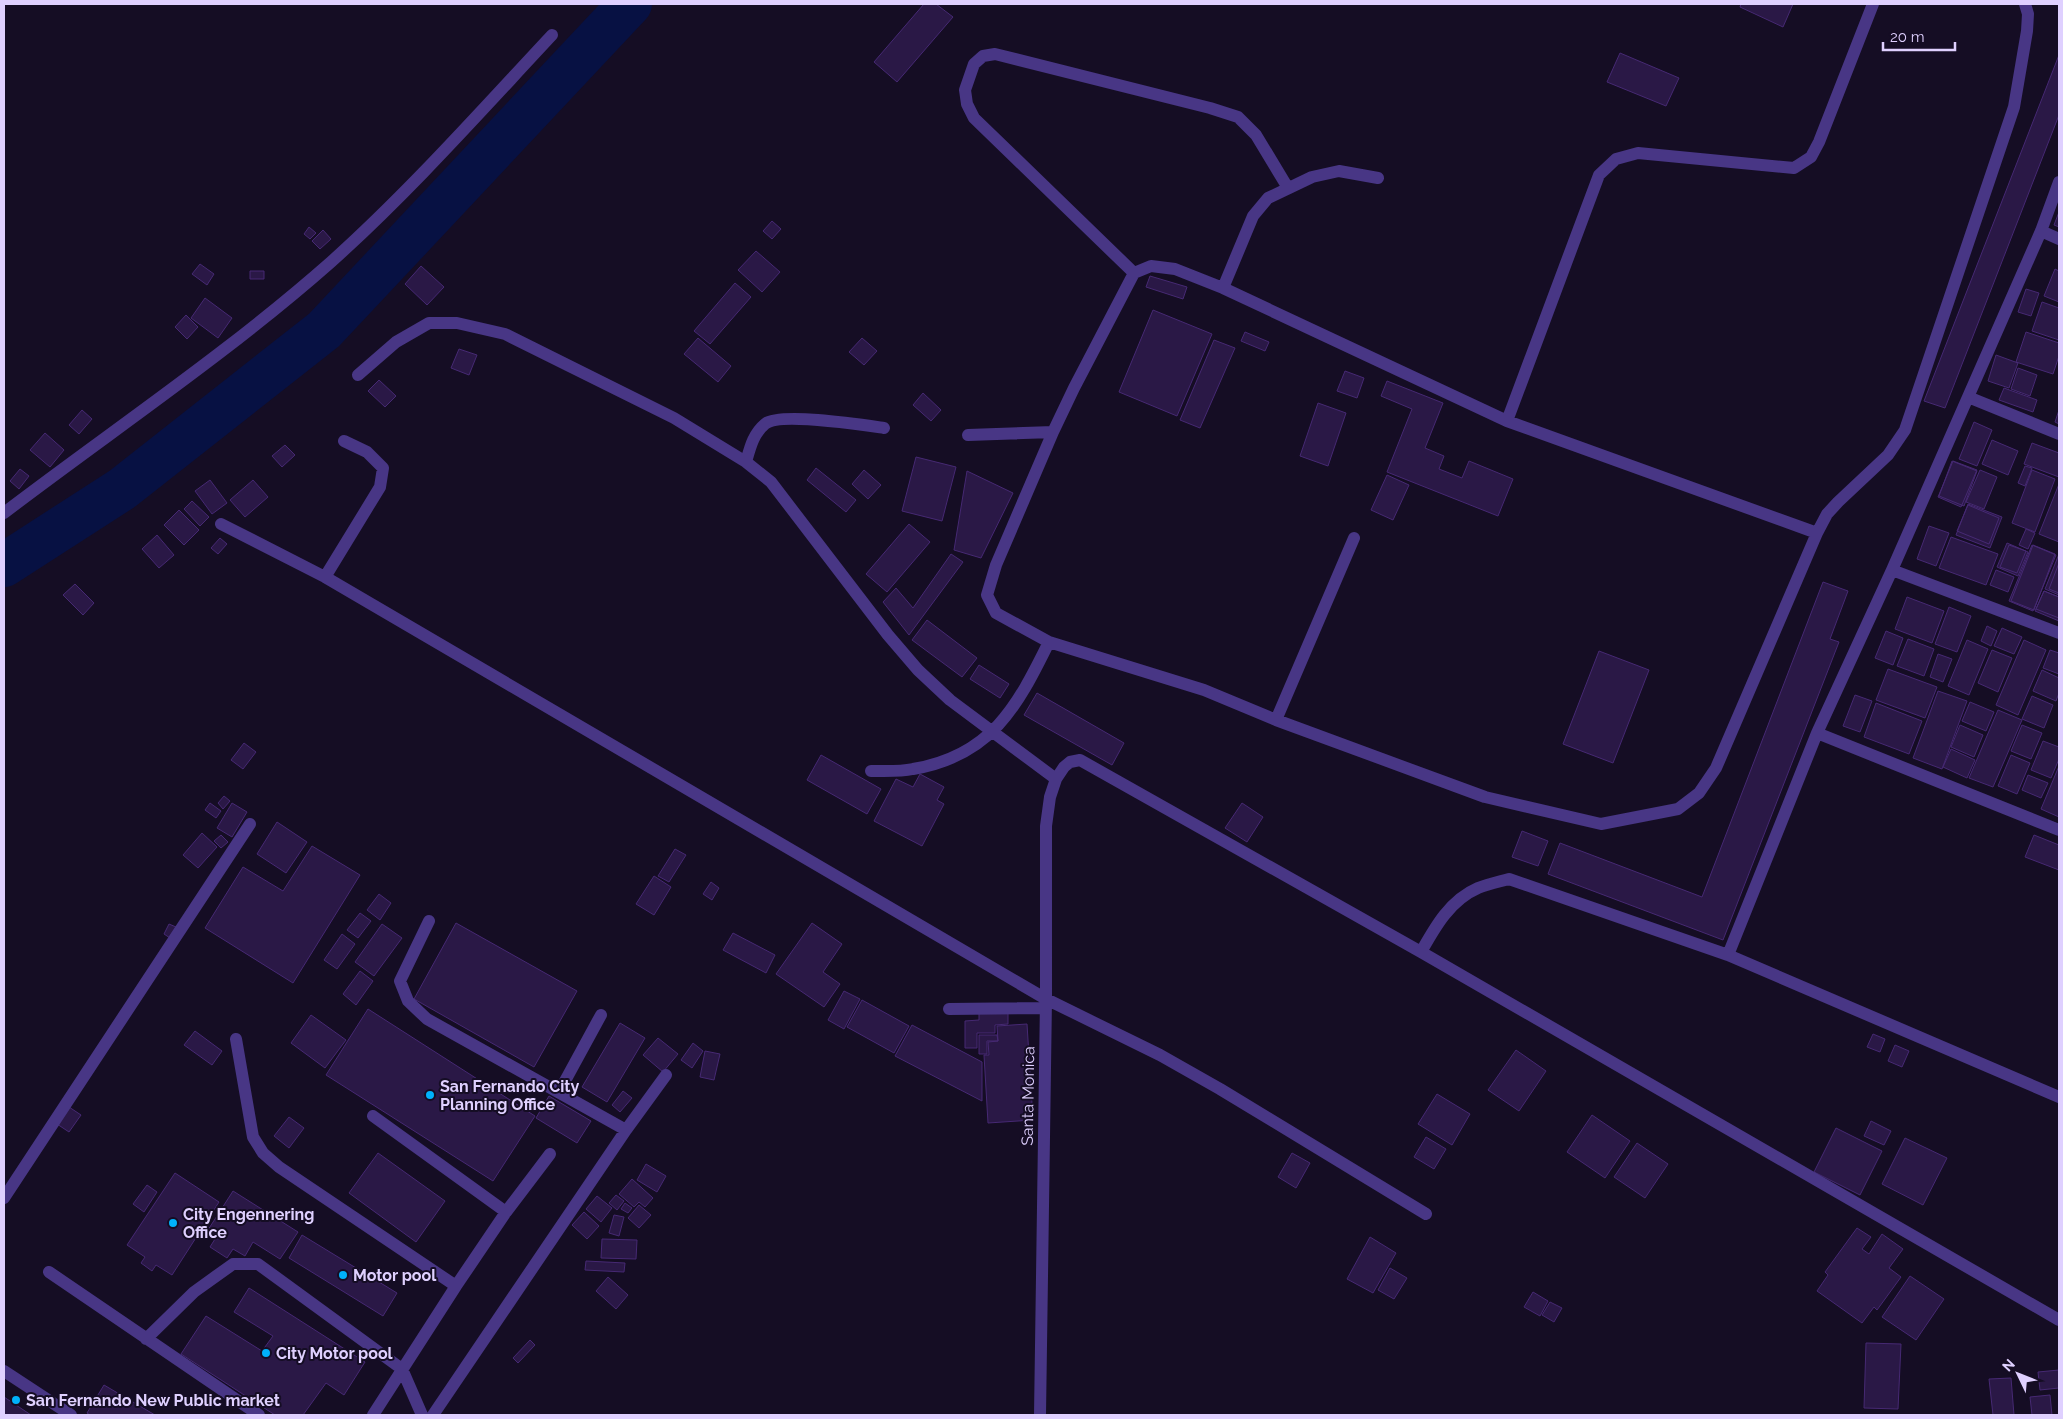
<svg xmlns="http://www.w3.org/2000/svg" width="2063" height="1419" font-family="Raleway,sans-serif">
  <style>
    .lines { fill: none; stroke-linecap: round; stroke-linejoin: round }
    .river { stroke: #071143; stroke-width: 44 }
    .building { fill: #2a1846; stroke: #462973 }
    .minor { stroke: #483685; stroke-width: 12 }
    .poi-dot { fill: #00b1fb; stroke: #150d24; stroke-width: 2 }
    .labels { text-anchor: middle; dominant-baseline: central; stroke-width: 4; stroke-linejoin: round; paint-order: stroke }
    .poi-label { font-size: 16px; font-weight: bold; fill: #dfd0ff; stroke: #150d24; text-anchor: start }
    .street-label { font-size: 16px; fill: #dfd0ff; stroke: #150d24 }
  </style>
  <rect width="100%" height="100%" fill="#150d24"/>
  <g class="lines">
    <path class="river" d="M4 565 122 489 324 330 630 4"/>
  </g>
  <path class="building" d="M924 4H936L953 17 897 82 874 62Z
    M1741 4H1793L1783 27 1740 7Z
    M1620 53 1679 78 1666 106 1607 82Z
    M2059 55V115L1945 408 1924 401Z
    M2059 212V227L2054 225Z
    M772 221 781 229 772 239 763 231Z
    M309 227 316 233 310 239 304 234Z
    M323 230 331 239 320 249 312 241Z
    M756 251 780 272 762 292 738 270Z
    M200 264 214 274 207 285 192 274Z
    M421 266 444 287 427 305 405 284Z
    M2055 269 2059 271V302L2044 296Z
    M250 271H264V279H250Z
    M1150 276 1187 287 1183 299 1146 287Z
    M735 283 751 297 710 344 694 331Z
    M2026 289 2039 293 2031 316 2018 312Z
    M205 298 232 318 218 338 191 318Z
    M2042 302 2059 308V340L2032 331Z
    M1153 310 1212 334 1177 416 1119 392Z
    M186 315 198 327 187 339 175 327Z
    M1245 332 1269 342 1265 351 1241 341Z
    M2026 332 2059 343V356L2053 374 2016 362Z
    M698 338 731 366 718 382 684 354Z
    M862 338 877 351 864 365 849 352Z
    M1214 340 1235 348 1200 428 1180 420Z
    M459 349 477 355 469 375 451 368Z
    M1996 355 2018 363 2009 388 1988 381Z
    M2018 368 2037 375 2030 396 2011 389Z
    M1345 371 1364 378 1357 398 1337 391Z
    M379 380 396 396 385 407 368 391Z
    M1387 381 1443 403 1425 448 1444 456 1439 469 1462 478 1469 461 1513 479 1498 516 1387 472 1412 409 1381 396Z
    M2004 388 2037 400 2033 412 1999 400Z
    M923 393 941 410 931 421 913 405Z
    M1318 403 1346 413 1328 466 1300 456Z
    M82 410 92 419 79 434 69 425Z
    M2059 410V424L2055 422Z
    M1974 422 1992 430 1977 466 1959 459Z
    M45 433 64 450 50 467 30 450Z
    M1992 440 2018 451 2008 475 1982 464Z
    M2032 443 2059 453V477L2024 464Z
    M285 445 295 455 282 467 272 456Z
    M916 457 956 467 942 521 902 511Z
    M1952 461 1977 471 1964 506 1939 496Z
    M1953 461 1977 470 1961 507 1938 497Z
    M2025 466 2032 468 2025 486 2018 483Z
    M816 468 856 500 846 512 807 480Z
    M20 469 29 476 19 489 10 481Z
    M864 470 881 485 868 499 852 484Z
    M1980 470 1997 477 1984 509 1966 502Z
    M2032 470 2055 479 2035 532 2012 523Z
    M967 471 1013 493 981 558 954 550Z
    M1387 475 1409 485 1393 520 1371 510Z
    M210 480 227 503 212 514 195 491Z
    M253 480 268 497 245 517 230 500Z
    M2059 484V542L2039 534Z
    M192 501 209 517 200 526 184 509Z
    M1968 504 2002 517 1990 548 1956 535Z
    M1968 505 1999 518 1989 544 1957 531Z
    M179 510 199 530 184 545 164 525Z
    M909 524 930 542 887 592 866 574Z
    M1929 526 1949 533 1936 566 1917 559Z
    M2026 529 2035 533 2028 549 2019 545Z
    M157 535 174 555 159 568 142 549Z
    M1951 537 1998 554 1986 585 1939 568Z
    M220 538 227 544 218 554 211 548Z
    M2007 543 2028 552 2018 576 1997 567Z
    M2009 545 2026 551 2017 573 2000 567Z
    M2032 545 2056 555 2033 611 2009 601Z
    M2033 545 2055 554 2034 610 2011 601Z
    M951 554 963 562 909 635 883 602 896 588 913 608Z
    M2059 554V595L2045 589Z
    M2059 563V593L2049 589Z
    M1996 570 2014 577 2008 592 1990 585Z
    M1823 582 1848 591 1830 639 1839 642 1723 940 1548 874 1560 843 1702 897Z
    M75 584 94 603 83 615 63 595Z
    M2044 591 2059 597V618L2036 609Z
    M2044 591 2059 597V621L2035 611Z
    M1907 597 1944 611 1932 643 1895 629Z
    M1949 607 1971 616 1957 652 1935 644Z
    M927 620 977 658 962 677 912 640Z
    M1987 626 1997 631 1991 646 1981 641Z
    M2002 628 2022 637 2014 654 1994 646Z
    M1886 631 1903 638 1893 665 1875 658Z
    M1908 639 1934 649 1924 676 1897 666Z
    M1967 640 1988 649 1969 695 1948 686Z
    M2024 640 2046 650 2018 715 1996 705Z
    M1992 650 2012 658 1998 692 1978 683Z
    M2050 650 2059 653V674L2043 668Z
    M1599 651 1649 670 1613 763 1563 744Z
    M1938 654 1952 659 1943 682 1930 677Z
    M979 665 1009 684 1000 698 970 679Z
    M1888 669 1937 687 1925 718 1876 700Z
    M2042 670 2059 678V693L2056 701 2033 691Z
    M1938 691 1967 701 1942 769 1913 758Z
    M1037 693 1124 743 1112 765 1024 715Z
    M1855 695 1872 701 1860 732 1843 726Z
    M2032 696 2053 705 2044 728 2022 719Z
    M1970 702 1994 712 1986 731 1962 721Z
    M1876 703 1922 721 1909 754 1864 737Z
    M1998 710 2022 720 1993 787 1969 778Z
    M1960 725 1983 735 1974 757 1951 747Z
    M2022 725 2042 733 2031 759 2011 751Z
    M2043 741 2059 747V759L2051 778 2031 770Z
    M244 743 256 752 243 769 231 760Z
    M1951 749 1975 760 1967 778 1943 767Z
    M821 755 881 789 867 814 807 780Z
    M2011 755 2030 763 2017 794 1998 786Z
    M2059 766V817L2041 809Z
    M920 774 944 787 937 800 944 804 922 846 874 821 896 779 913 787Z
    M2028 775 2048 783 2041 798 2022 790Z
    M224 796 230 801 223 809 218 803Z
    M210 803 221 811 216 818 205 810Z
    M232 803 247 812 232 837 217 828Z
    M1242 803 1263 817 1247 842 1225 828Z
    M277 822 307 842 286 873 257 854Z
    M1522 831 1548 841 1538 866 1512 857Z
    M202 833 217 847 198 868 183 855Z
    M221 835 228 842 221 848 214 841Z
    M2034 835 2059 845V870L2025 857Z
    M312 846 360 875 293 983 205 928 243 867 283 891Z
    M675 849 686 855 669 882 658 876Z
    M654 876 671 887 654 915 636 904Z
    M711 882 719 888 712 900 703 894Z
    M379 894 391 903 380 920 367 910Z
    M360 913 371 921 358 938 347 930Z
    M456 923 577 991 534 1067 414 999Z
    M812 923 842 944 823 972 840 984 824 1007 776 974Z
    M169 924 176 927 170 938 164 934Z
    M382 924 402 938 374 976 355 962Z
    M733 933 775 955 766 973 723 950Z
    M342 934 355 944 337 969 324 960Z
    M360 971 373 981 356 1005 343 994Z
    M844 991 860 999 844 1029 828 1020Z
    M862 1000 909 1026 894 1053 847 1027Z
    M368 1009 535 1116 493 1181 326 1075Z
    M979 1011H1008V1024L995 1025V1033H977V1048H965V1021L979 1020Z
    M311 1015 346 1040 325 1068 291 1043Z
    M620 1023 645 1038 607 1102 582 1087Z
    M1027 1024 1033 1120 988 1123 984 1055H989L988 1042 998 1041 997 1026Z
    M912 1025 982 1062V1101L895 1056Z
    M195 1031 222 1051 212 1065 184 1045Z
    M1873 1034 1885 1039 1880 1052 1867 1047Z
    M979 1035H997L998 1041H987V1054H979Z
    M658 1038 678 1054 663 1072 643 1055Z
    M693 1043 703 1051 692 1068 681 1060Z
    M1895 1045 1909 1051 1902 1067 1888 1061Z
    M1516 1050 1546 1071 1519 1111 1488 1090Z
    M705 1051 720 1054 714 1080 700 1077Z
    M623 1091 632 1098 620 1112 612 1105Z
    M1437 1094 1470 1114 1452 1145 1418 1124Z
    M549 1096 591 1121 577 1143 536 1118Z
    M69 1107 81 1115 69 1132 57 1124Z
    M1592 1115 1630 1141 1605 1178 1567 1152Z
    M289 1117 304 1128 289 1148 274 1136Z
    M1871 1121 1891 1131 1884 1145 1864 1136Z
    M1836 1128 1882 1151 1860 1195 1814 1172Z
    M1426 1137 1446 1149 1434 1169 1414 1157Z
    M1905 1138 1947 1158 1923 1205 1882 1184Z
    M1637 1143 1668 1164 1645 1198 1614 1177Z
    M378 1153 445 1201 416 1242 349 1193Z
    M1292 1153 1310 1163 1296 1188 1278 1177Z
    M646 1164 666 1176 657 1192 637 1180Z
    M175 1173 219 1202 172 1275 156 1265 152 1271 141 1263 145 1257 127 1245Z
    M632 1179 653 1198 645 1207 639 1202 634 1207 619 1194Z
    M147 1185 157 1192 144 1212 133 1204Z
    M233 1191 298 1232 280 1259 253 1242 245 1256 233 1249 227 1258 210 1247 215 1239 206 1233Z
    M616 1195 624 1201 617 1210 609 1203Z
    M597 1196 612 1208 601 1222 586 1209Z
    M625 1203 632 1208 628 1213 621 1209Z
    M639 1205 651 1215 639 1228 628 1218Z
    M584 1212 599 1226 587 1239 572 1225Z
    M614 1215 624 1217 619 1236 609 1233Z
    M1857 1228 1871 1237 1862 1249 1869 1254 1882 1234 1903 1249 1889 1268 1901 1277 1877 1310 1874 1307 1862 1323 1817 1291 1828 1275 1825 1272Z
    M302 1235 397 1293 383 1316 289 1258Z
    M1370 1237 1396 1253 1373 1293 1347 1279Z
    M602 1239 637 1240 636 1259 601 1258Z
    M586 1261 625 1263 624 1272 585 1270Z
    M1390 1268 1407 1278 1394 1299 1378 1290Z
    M1910 1276 1944 1299 1916 1340 1882 1317Z
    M608 1277 628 1295 616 1309 596 1291Z
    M249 1288 365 1362 344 1395 326 1383 303 1415H275L181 1354 206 1316 262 1351 273 1336 234 1312Z
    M1533 1292 1548 1301 1540 1316 1524 1307Z
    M1550 1302 1562 1308 1554 1322 1542 1315Z
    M530 1340 535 1345 518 1363 513 1358Z
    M1866 1343 1901 1344 1898 1409 1864 1408Z
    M2059 1370V1388L2040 1390 2038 1372Z
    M2011 1378 2014 1415H1993L1989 1379Z
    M104 1385 155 1415H90L87 1413Z
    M2050 1395 2052 1415H2032L2030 1397Z
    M4 1397 31 1415H4Z"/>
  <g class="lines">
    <path class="minor" d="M2041 231 2059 239
      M1134 273 974 118 967 104 965 90 974 64 983 56 995 54 1210 108 1238 117 1256 135 1288 188
      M1223 288 1253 216 1268 198 1312 177 1339 171 1378 178
      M358 375 396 342 429 323H457L505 334 674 418 746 462 771 482 888 635 918 670 950 700 1056 779
      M1968 397 2059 434
      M1507 421 1599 175 1616 159 1638 153 1794 168 1811 157 1819 142 1873 4
      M1053 432 996 565 987 595 996 613 1049 642 1204 690 1276 720 1485 797 1601 824 1678 809 1699 793 1716 768 1817 533 1827 514 1838 502 1888 455 1905 430 2014 107 2027 31 2028 14 2025 4
      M968 435 1053 432 1074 388 1134 273 1151 266 1175 269 1223 288 1507 421 1817 533
      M746 462C750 448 753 434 765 424 779 412 863 425 884 428
      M4 513C113 430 228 353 331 262 410 191 480 112 552 35
      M221 524 325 577 1046 999 1160 1055 1220 1089 1426 1214
      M1892 570 2059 633
      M325 577 380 487 383 468 367 452 344 441
      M1276 720 1354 538
      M1817 733 2059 830
      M871 771C884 771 899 772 913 769 991 756 1017 707 1049 642
      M429 921 400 981 408 1001 427 1019 626 1130
      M1421 952C1435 927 1450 900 1478 888 1488 884 1498 882 1509 879L1728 955 2059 1097
      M1728 955 1817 733 1892 570 2041 231 2059 182
      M949 1009 1045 1008
      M236 1039 253 1137 263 1153 279 1167 456 1286
      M559 1092 601 1015
      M373 1116 506 1212 456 1286 373 1415
      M4 1198 250 824
      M506 1212 550 1154
      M49 1272 259 1415
      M146 1339 194 1292 233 1264H258L402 1369 422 1415
      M4 1371 71 1415
      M433 1415 626 1130 666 1075
      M1040 1415 1046 999V826L1050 797 1056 779 1064 767 1070 762 1080 760 1421 952 2059 1320"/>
  </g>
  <g class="poi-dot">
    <circle cx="430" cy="1095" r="5"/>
    <circle cx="173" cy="1223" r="5"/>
    <circle cx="343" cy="1275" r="5"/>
    <circle cx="266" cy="1353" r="5"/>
    <circle cx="16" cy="1400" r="5"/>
  </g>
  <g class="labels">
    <g class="poi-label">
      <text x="440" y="1086">San Fernando City<tspan x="440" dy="18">Planning Office</tspan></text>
      <text x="183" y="1214">City Engennering<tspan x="183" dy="18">Office</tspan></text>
      <text x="353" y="1275">Motor pool</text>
      <text x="276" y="1353">City Motor pool</text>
      <text x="26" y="1400">San Fernando New Public market</text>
    </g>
    <g class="street-label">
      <text transform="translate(1028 1096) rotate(-89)">Santa Monica</text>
    </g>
  </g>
  <rect width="2063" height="1419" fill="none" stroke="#dfd0ff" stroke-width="10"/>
  <g transform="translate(2018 1374) rotate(313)" stroke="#150d24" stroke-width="4" paint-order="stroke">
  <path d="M0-4L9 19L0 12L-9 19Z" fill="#dfd0ff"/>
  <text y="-8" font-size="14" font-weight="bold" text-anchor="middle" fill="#dfd0ff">N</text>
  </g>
  <path d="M1883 42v8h72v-8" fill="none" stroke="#dfd0ff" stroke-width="2.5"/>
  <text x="1890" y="42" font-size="15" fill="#dfd0ff" stroke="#150d24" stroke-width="4" paint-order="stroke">20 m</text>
</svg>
